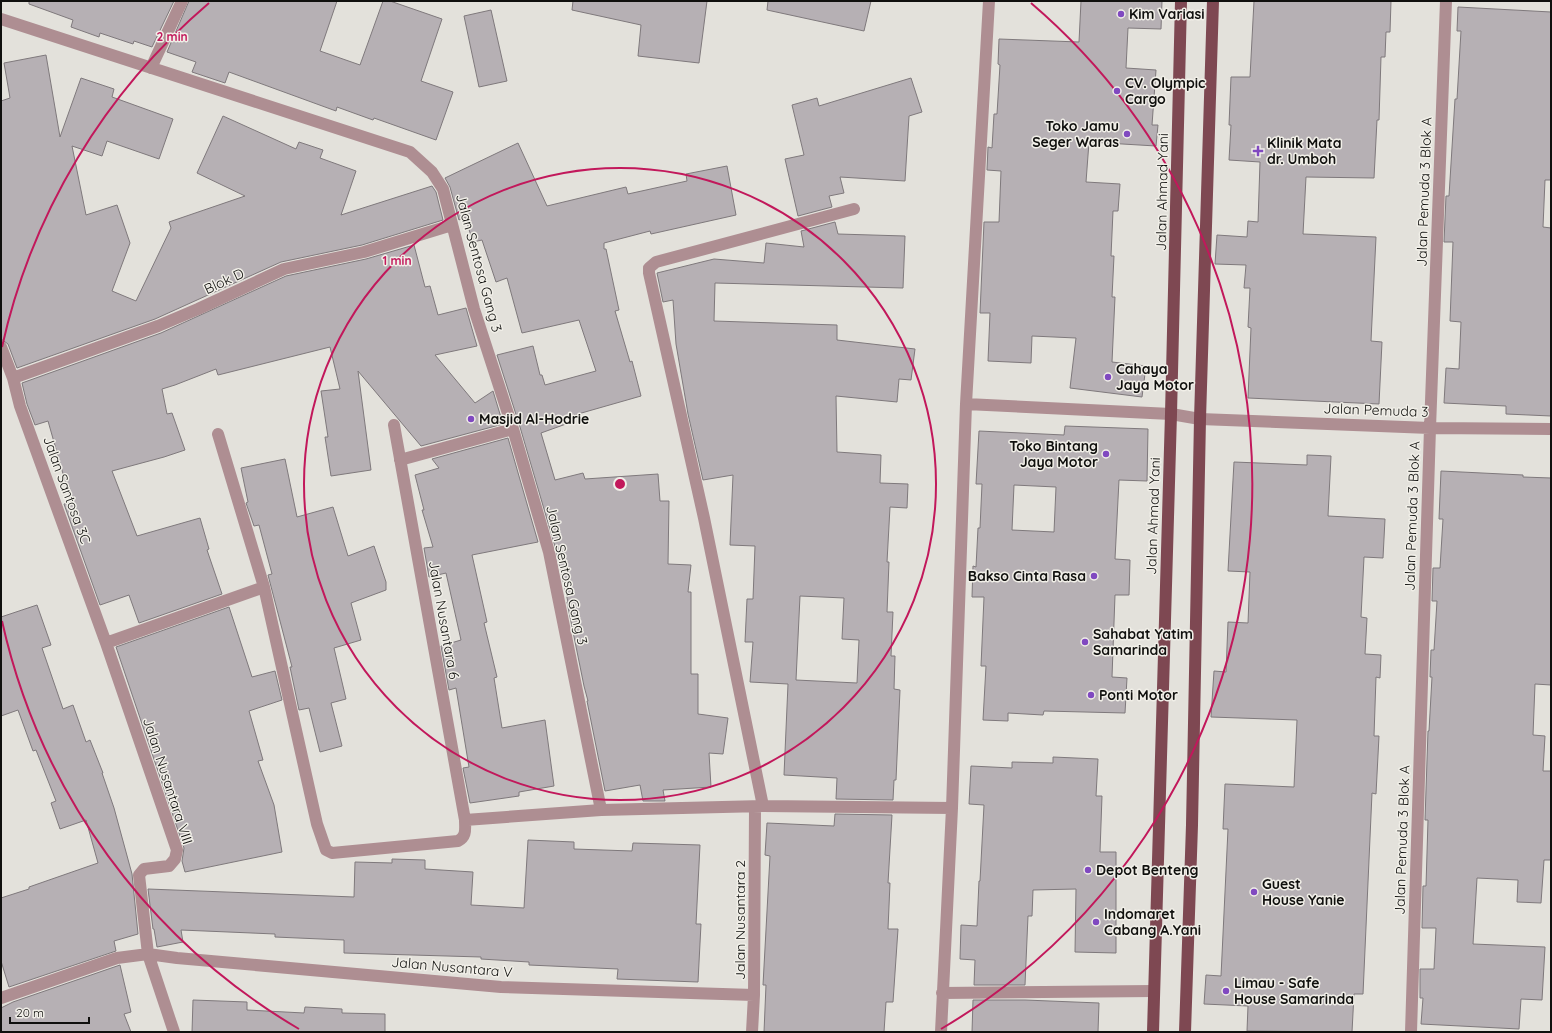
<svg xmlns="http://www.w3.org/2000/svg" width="1552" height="1033" font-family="Quicksand,sans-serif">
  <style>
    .building { fill: #b6b0b4; stroke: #7f797c; fill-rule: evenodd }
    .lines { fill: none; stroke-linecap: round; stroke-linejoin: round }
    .minor { stroke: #ae8e92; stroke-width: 12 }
    .major { stroke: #7e4852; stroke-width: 12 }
    .ring { fill: none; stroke: #c2185b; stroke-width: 2 }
    .poi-dot { fill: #8049c0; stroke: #f1efe8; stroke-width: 1.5 }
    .labels { text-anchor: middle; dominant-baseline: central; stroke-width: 3; stroke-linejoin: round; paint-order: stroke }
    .poi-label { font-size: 14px; font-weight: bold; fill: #10100e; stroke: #f1efe8; text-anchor: start }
    .street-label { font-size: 14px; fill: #10100e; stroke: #f1efe8 }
    .centre { fill: #c2185b; stroke: #f1efe8; stroke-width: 2 }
    .ring-label { font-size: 12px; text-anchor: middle; font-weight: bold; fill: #c2185b; stroke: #f1efe8; stroke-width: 3; stroke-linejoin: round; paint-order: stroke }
  </style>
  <rect width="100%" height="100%" fill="#e3e1db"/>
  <path class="building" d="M29 1H174L152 47 134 41 133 44 100 33 99 37 71 27 73 20 29 4Z
    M189 1H337L320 51 360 65 383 1H390L442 19 421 81 453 92 436 140 374 118 373 120 337 107 336 111 229 72 225 83 192 72 196 62 167 52Z
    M573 1H707L699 63 638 56 641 25 572 10Z
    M768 1H871L864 31 767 10Z
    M1081 1H1162L1161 29 1128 28 1126 68 1156 70 1152 125H1158L1156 146 1089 142 1086 182 1120 184 1118 211H1113L1111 256H1114L1112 297H1115L1112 362 1146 366 1142 397 1070 388 1076 338 1032 336 1031 363 988 361 990 313H980L984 222H999L1001 171 987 170 988 147 992 148 994 114H997L1000 65 998 64 999 39 1079 42Z
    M1254 1H1391L1390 32H1386L1385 57H1381L1379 120H1377L1374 178 1306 177 1303 234 1376 237 1371 341 1382 342 1379 404 1248 398 1251 328 1248 327 1250 288H1244L1246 265 1215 264 1217 235 1247 237 1248 221 1258 222 1260 162 1229 160 1231 125H1229L1231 77H1250Z
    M1458 7 1551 12V180H1545L1543 227 1551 228V416L1506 414V406L1444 403 1446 368 1459 369 1461 322 1450 321 1453 242H1444L1446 196H1449L1455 99H1457L1461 31H1457Z
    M491 10 507 81 479 87 464 16Z
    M46 55 60 137 81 78 114 89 112 97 173 119 159 159 107 141 102 156 72 146 86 215 117 205 130 243 112 291 136 301 171 228 169 222 245 196 197 173 223 116 296 149 299 142 323 150 320 158 356 171 341 215 432 186 436 192 443 220 362 245 281 262 155 319 17 368 8 344 1 339V101L10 98 4 63Z
    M911 78 922 112 909 116 905 181 840 177 844 193 829 196 832 207 798 216 785 159 804 155 792 105 817 98 819 106Z
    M518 143 547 206 626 187 628 194 687 181 686 174 727 166 736 215 651 234 650 231 604 243V249H606L619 310 615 311 630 362 632 361 641 396 564 418 566 424 541 433 555 480 583 473 585 479 658 474 660 501H669L668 564 691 565 688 592H691V674H698V714L728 718 723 754 709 753 711 787 663 790 665 801H643L640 785 605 791 587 701H588L584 686 567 602H568L556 550 520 427 497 355 533 346 540 375H542L545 385 596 371 579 320 522 333 507 278 496 282 482 240 473 242 465 217 459 220 450 187 445 178Z
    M835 222 838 234 905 236 903 288 715 283 714 321 837 325V340L915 349 911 380 899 379 897 402 836 396 837 452 881 455 880 483 908 484 907 508 890 507 887 562H889L887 612H893L891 656H895L894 689 900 690 896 780H894L893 800 836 799 837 778 784 775 788 684 750 682 753 642H745L747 599H753L755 546 730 545 733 475 703 480 688 414 676 344 673 300 663 302 657 273 714 259 764 263 766 243 804 247 801 231ZM800 596 844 598 842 639 859 640 857 683 796 680Z
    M414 245 425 287 430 286 438 315 466 308 477 346 435 355 475 403 493 391 503 424 421 446 358 371 371 470 331 476 325 437H328L321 391 340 389 330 347 218 375 216 369 175 385 162 389 167 414 172 413 185 450 164 457 112 471 137 536 200 518 209 549 207 550 222 594 139 623 129 595 100 605 64 504 71 502 48 421 35 425 27 404 22 383 161 333 286 276 366 259Z
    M1065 426 1148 429 1147 481 1119 480 1115 559 1130 560 1129 595H1115L1112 677 1127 678 1125 713 1044 711 1043 715 1008 713V721L983 720 986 666H981L984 597H972L973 566 976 567 978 528H980L982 484H976L979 431 1064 435ZM1014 485 1056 487 1054 532 1012 530Z
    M508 438 538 542 472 555 487 622 484 623 497 677 494 678 502 728 545 720 554 786 519 792V796L470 803 463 768 469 767 456 688 449 690 441 646 461 640 446 573 429 577 424 548 433 547 422 510H424L415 475 439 468 432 459Z
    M1307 455 1331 456 1328 516 1385 519 1383 558 1364 557 1361 617 1367 618 1365 654 1381 655 1380 678 1376 677 1374 736H1379L1376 794 1372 793 1363 994H1354L1352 1032 1247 1031 1248 1006 1204 1004 1206 975 1221 976 1228 829H1223L1225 784 1294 787 1297 720 1211 717 1214 671 1226 672 1228 622 1248 623 1250 572 1228 571 1234 462 1307 465Z
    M285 459 297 517 333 507 348 556 374 546 386 582V590L351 603 361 640 334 648 346 699 331 703 342 746 320 752 309 708 299 710 290 667H292L268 575 272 574 259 525 254 526 246 503 248 502 241 468Z
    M1441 471 1523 475V477L1551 478V685L1535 684 1533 735 1545 736 1543 771H1551V860H1544L1541 903 1517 902 1518 880 1477 878 1473 944 1545 947 1542 1000 1521 999 1519 1029 1421 1024 1423 998H1420V969H1434L1436 928H1422L1423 886H1426L1428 820H1425L1428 731H1429L1432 677H1430L1431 650H1434L1437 601H1432L1433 568H1440L1443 519H1439Z
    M37 605 51 645 42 648 63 709 73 705 86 742 90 740 103 773H102L114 808 132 874 138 934 114 941 116 951 9 987 1 961V898L29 889V887L98 863 86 820 60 829 51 803 56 801 36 750 33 751 18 710 1 716V617Z
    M229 607 252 677 275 671 282 700 249 711 263 760 258 761 274 805 282 852 185 872 182 861 184 848 116 647Z
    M1053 757 1098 759 1096 796H1102L1100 852H1116V953L1075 952 1076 889 1033 890 1032 916H1028L1025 985H974L975 960 960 959 961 925 977 926 979 881H980L984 805 969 804 971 766 1012 768V762L1053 763Z
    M835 814 892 815 888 883H890L888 929H898L893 1002H886L884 1032H764L766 985H763L770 856 765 855 767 823 834 826Z
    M528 840 574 842V849L632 851 633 843 700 845 696 924H701L698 982 617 979 618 969 529 965V962L481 959V957L344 953V940L275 937V934L181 930 183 942 157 947 154 929H153L148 889 354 897 355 862 392 863V859L425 860V869L473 872 471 905 524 908Z
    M120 965 131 1012 124 1014 131 1032H1V1008L13 1002Z
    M193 1000 247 1002V1010L304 1013 305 1007 342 1009V1013L385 1014V1032H192Z
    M973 1000H1025L1099 1003 1098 1032H972Z"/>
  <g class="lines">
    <path class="minor" d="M1 19 410 152 432 172 443 189 474 309 513 429 549 552 601 810
      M151 68 182 1
      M1 347 13 378 20 406 106 643 177 850 175 859 169 866 144 869 139 875 148 954 174 1032
      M13 378 158 326 198 309 284 269 364 252 452 225
      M966 404 1171 414 1200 419 1430 428 1551 429
      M394 425 465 820
      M218 434 264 587 317 824 326 850 332 853 458 841C467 836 465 829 465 820L601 810 763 806 952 808
      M400 460 513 429
      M106 643 264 587
      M763 806 704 518 649 273V268L656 262 854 209
      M942 993 1154 991
      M1 998 117 958 148 954 177 958 501 987 754 995
      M752 1032 754 995 755 807
      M941 1032 952 808 966 404 989 1
      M1411 1032 1430 428 1446 1"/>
    <path class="major" d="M1153 1032 1171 414 1181 1
      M1185 1032 1192 825 1200 419 1213 1"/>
  </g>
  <g class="ring">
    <circle cx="620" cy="484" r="316"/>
    <path d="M299 1029A633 633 0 0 1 2 621M2 347A633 633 0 0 1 209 3M1031 3A633 633 0 0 1 941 1029"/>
  </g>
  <g class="poi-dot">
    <circle cx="1121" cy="14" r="4"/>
    <circle cx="1117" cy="91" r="4"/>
    <circle cx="1127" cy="134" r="4"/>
    <path d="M1256 145h4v4h4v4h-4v4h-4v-4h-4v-4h4z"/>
    <circle cx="1108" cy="377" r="4"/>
    <circle cx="471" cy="419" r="4"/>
    <circle cx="1106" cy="454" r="4"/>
    <circle cx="1094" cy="576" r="4"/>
    <circle cx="1085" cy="642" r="4"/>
    <circle cx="1091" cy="695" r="4"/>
    <circle cx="1088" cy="870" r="4"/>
    <circle cx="1254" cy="892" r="4"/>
    <circle cx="1096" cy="922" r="4"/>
    <circle cx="1226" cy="991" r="4"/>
  </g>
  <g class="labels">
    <g class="poi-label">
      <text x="1129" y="14">Kim Variasi</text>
      <text x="1125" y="83">CV. Olympic<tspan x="1125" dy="16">Cargo</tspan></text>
      <text x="1119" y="126" text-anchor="end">Toko Jamu<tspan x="1119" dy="16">Seger Waras</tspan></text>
      <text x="1267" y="143">Klinik Mata<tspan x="1267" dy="16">dr. Umboh</tspan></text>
      <text x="1116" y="369">Cahaya<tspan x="1116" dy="16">Jaya Motor</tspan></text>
      <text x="479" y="419">Masjid Al-Hodrie</text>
      <text x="1098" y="446" text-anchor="end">Toko Bintang<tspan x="1098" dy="16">Jaya Motor</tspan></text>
      <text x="1086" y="576" text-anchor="end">Bakso Cinta Rasa</text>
      <text x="1093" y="634">Sahabat Yatim<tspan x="1093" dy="16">Samarinda</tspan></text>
      <text x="1099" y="695">Ponti Motor</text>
      <text x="1096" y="870">Depot Benteng</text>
      <text x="1262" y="884">Guest<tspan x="1262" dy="16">House Yanie</tspan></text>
      <text x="1104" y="914">Indomaret<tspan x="1104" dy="16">Cabang A.Yani</tspan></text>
      <text x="1234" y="983">Limau - Safe<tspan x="1234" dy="16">House Samarinda</tspan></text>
    </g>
    <g class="street-label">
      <text transform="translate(1162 192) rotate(-89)">Jalan Ahmad Yani</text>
      <text transform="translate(1424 192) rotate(-88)">Jalan Pemuda 3 Blok A</text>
      <text transform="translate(479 263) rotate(75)">Jalan Sentosa Gang 3</text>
      <text transform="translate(224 281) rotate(-25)">Blok D</text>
      <text transform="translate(1376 410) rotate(2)">Jalan Pemuda 3</text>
      <text transform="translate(67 490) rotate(70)">Jalan Santosa 3C</text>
      <text transform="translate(1153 516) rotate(-88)">Jalan Ahmad Yani</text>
      <text transform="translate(1412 516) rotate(-88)">Jalan Pemuda 3 Blok A</text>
      <text transform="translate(567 575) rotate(77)">Jalan Sentosa Gang 3</text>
      <text transform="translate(444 620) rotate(80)">Jalan Nusantara 6</text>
      <text transform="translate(168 781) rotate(72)">Jalan Nusantara VIII</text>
      <text transform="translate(1402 840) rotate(-88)">Jalan Pemuda 3 Blok A</text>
      <text transform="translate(740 920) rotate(-90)">Jalan Nusantara 2</text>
      <text transform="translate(452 967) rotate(5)">Jalan Nusantara V</text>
    </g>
  </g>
  <circle cx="620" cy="484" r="6" class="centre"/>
  <g class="ring-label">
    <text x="172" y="41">2 min</text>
    <text x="397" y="265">1 min</text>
  </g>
  <rect width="1552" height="1033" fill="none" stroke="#10100e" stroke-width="4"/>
  <path d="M10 1017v6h79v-6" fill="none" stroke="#10100e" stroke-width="2"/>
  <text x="16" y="1017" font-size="12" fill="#10100e" stroke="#f1efe8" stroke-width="3" paint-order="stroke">20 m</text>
</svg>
